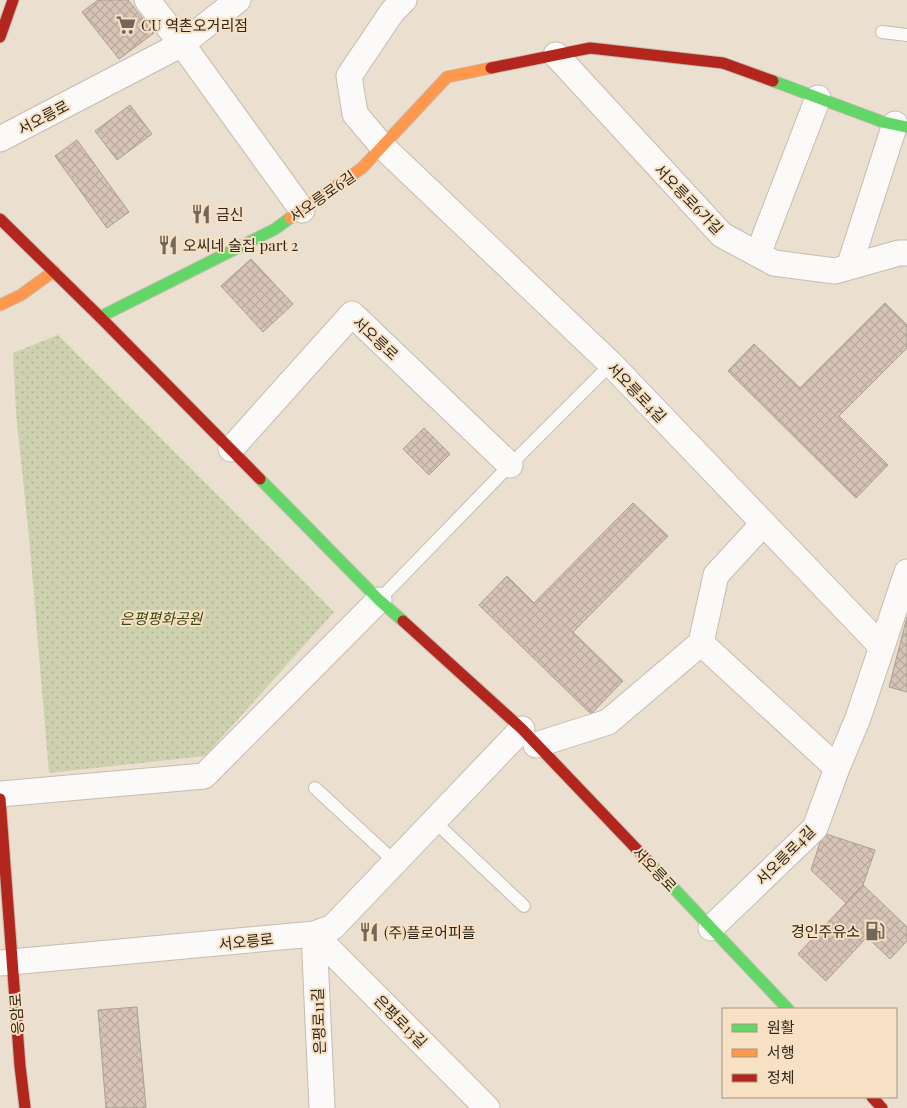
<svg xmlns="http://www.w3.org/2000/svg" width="907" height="1108" font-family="'Playfair Display','Noto Sans KR',serif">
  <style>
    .park { fill: url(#park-dots) }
    .building { fill: url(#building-cross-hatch); stroke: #aa9f95 }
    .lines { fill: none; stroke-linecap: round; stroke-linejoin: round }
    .lane-casing { stroke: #c6bcb0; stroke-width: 14 }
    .street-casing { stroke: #c6bcb0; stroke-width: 27 }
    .fast-casing { stroke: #c6bcb0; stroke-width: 13 }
    .slow-casing { stroke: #c6bcb0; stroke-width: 13 }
    .jam-casing { stroke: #c6bcb0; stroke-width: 13 }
    .lane { stroke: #fcfaf8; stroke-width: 12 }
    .street { stroke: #fcfaf8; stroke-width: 25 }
    .fast { stroke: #63d668; stroke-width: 11 }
    .slow { stroke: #ff974d; stroke-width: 11 }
    .jam { stroke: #b3261e; stroke-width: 11 }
    .labels { text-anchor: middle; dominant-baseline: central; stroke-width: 4; stroke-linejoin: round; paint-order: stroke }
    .poi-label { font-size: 15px; fill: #2f271c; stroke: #f7e0c3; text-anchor: start }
    .street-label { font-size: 15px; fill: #2f271c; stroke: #f7e0c3 }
    .park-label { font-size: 15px; font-style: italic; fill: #3c4a16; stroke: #f7e0c3 }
  </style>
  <defs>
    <pattern id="park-dots" width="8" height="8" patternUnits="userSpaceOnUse" patternTransform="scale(1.25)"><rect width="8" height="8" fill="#cdd1af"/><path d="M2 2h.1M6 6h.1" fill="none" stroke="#b0b396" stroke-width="1.8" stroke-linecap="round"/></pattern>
    <pattern id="building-cross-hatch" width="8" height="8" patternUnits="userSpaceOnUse" patternTransform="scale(1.25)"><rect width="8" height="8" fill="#d7c4b7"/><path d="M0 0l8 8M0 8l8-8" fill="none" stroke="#b9a89d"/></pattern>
  </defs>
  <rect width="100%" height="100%" fill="#ebdfcf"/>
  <path class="park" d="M58 335 334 612 205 756 49 773 29 536 16 413 13 353Z"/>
  <path class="building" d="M98 0H128L154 33 119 59 82 12Z
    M130 105 152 134 117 160 95 131Z
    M77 140 129 212 107 228 55 156Z
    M251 259 293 304 263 332 221 286Z
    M885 303 907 325V348L839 416 888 465 856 498 728 371 754 344 800 388Z
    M424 428 450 454 429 475 403 449Z
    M633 503 668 536 573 632 623 681 591 714 479 605 507 576 534 603Z
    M907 617V692L889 687Z
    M823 833 875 850 863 885 846 903 811 870Z
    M863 885 907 927V941L890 959 867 937 826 981 798 954Z
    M137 1007 146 1108H106L98 1010Z"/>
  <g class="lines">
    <defs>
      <path id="lane" d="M882 32 907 35
        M379 600 510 465 611 364
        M315 788 395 862
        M434 821 524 906"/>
      <path id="street" d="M147 0 182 44 302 210
        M404 0 392 12 349 76 355 114 382 146 611 364 882 647
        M556 55 722 235 774 263 835 271 899 253H907
        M0 139 182 44 238 0
        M758 254 818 98
        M849 267 895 124
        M231 449 352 314 510 465
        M701 643 837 768
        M536 745 608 722 701 643 716 575 763 524
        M0 794 204 776 379 600
        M711 928 815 828 837 768 858 718 907 572
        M314 934 487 1108
        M314 934 322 1108
        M0 963 314 934 333 927 522 729"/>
      <path id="fast" d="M773 81 883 122 907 127
        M100 317 275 229 290 218
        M260 479 379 600 403 621
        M647 860 788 1009"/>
      <path id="slow" d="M290 218 362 168 447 77 491 68
        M0 305 21 295 54 271"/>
      <path id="jam" d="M0 37 13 0
        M491 68 590 48 723 63 773 81
        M0 219 100 317 260 479
        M403 621 522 729 647 860
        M0 799 20 1066 25 1108
        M872 1097 882 1108"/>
    </defs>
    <use href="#lane" class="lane-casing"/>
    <use href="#street" class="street-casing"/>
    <use href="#fast" class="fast-casing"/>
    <use href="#slow" class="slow-casing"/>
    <use href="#jam" class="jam-casing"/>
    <use href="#lane" class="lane"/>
    <use href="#street" class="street"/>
    <use href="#fast" class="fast"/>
    <use href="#slow" class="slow"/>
    <use href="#jam" class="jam"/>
  </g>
  <defs>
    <symbol id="supermarket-bare" viewBox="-9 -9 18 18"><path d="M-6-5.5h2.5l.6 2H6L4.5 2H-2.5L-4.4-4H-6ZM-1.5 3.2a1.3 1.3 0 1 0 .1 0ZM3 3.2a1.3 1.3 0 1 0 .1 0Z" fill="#71675b" stroke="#f7e0c3" stroke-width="2.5" paint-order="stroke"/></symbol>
    <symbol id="restaurant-bare" viewBox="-9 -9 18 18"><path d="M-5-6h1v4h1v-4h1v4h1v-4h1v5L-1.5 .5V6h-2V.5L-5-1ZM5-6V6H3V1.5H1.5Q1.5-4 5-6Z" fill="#71675b" stroke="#f7e0c3" stroke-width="2.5" paint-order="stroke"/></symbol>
    <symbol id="fuel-bare" viewBox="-9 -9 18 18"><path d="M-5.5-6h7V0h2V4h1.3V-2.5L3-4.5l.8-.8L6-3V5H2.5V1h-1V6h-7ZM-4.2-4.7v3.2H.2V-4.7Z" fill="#71675b" stroke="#f7e0c3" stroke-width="2.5" paint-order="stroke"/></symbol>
  </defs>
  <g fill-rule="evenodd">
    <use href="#supermarket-bare" x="112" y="11" width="28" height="28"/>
    <use href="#restaurant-bare" x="187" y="200" width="28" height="28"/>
    <use href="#restaurant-bare" x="154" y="231" width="28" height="28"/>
    <use href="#fuel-bare" x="861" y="917" width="28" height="28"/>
    <use href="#restaurant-bare" x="355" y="918" width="28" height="28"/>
  </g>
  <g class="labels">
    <g class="poi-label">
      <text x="141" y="25">CU 역촌오거리점</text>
      <text x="216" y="214">금신</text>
      <text x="183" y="245">오씨네 술집 part 2</text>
      <text x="860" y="931" text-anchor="end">경인주유소</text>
      <text x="384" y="932">(주)플로어피플</text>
    </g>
    <g class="street-label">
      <text transform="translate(43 117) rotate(-28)">서오릉로</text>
      <text transform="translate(322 196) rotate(-35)">서오릉로6길</text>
      <text transform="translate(689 199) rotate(46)">서오릉로6가길</text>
      <text transform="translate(376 338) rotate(43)">서오릉로</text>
      <text transform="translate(637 392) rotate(46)">서오릉로4길</text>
      <text transform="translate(785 855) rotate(-45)">서오릉로4길</text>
      <text transform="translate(655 869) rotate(46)">서오릉로</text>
      <text transform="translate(246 941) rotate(-6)">서오릉로</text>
      <text transform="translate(16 1014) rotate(-94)">응암로</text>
      <text transform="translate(318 1021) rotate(-92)">은평로11길</text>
      <text transform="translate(401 1021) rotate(45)">은평로13길</text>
    </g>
    <g class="park-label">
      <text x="161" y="618">은평평화공원</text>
    </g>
  </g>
  <rect x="722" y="1008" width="175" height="90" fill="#f7e0c3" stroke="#a79680"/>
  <rect x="732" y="1024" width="25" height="8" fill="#63d668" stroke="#a79680"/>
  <text x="767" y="1033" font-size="15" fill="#2f271c">원활</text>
  <rect x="732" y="1049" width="25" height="8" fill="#ff974d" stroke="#a79680"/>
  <text x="767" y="1058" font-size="15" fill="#2f271c">서행</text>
  <rect x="732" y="1074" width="25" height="8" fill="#b3261e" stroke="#a79680"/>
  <text x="767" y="1083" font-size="15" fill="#2f271c">정체</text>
</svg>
